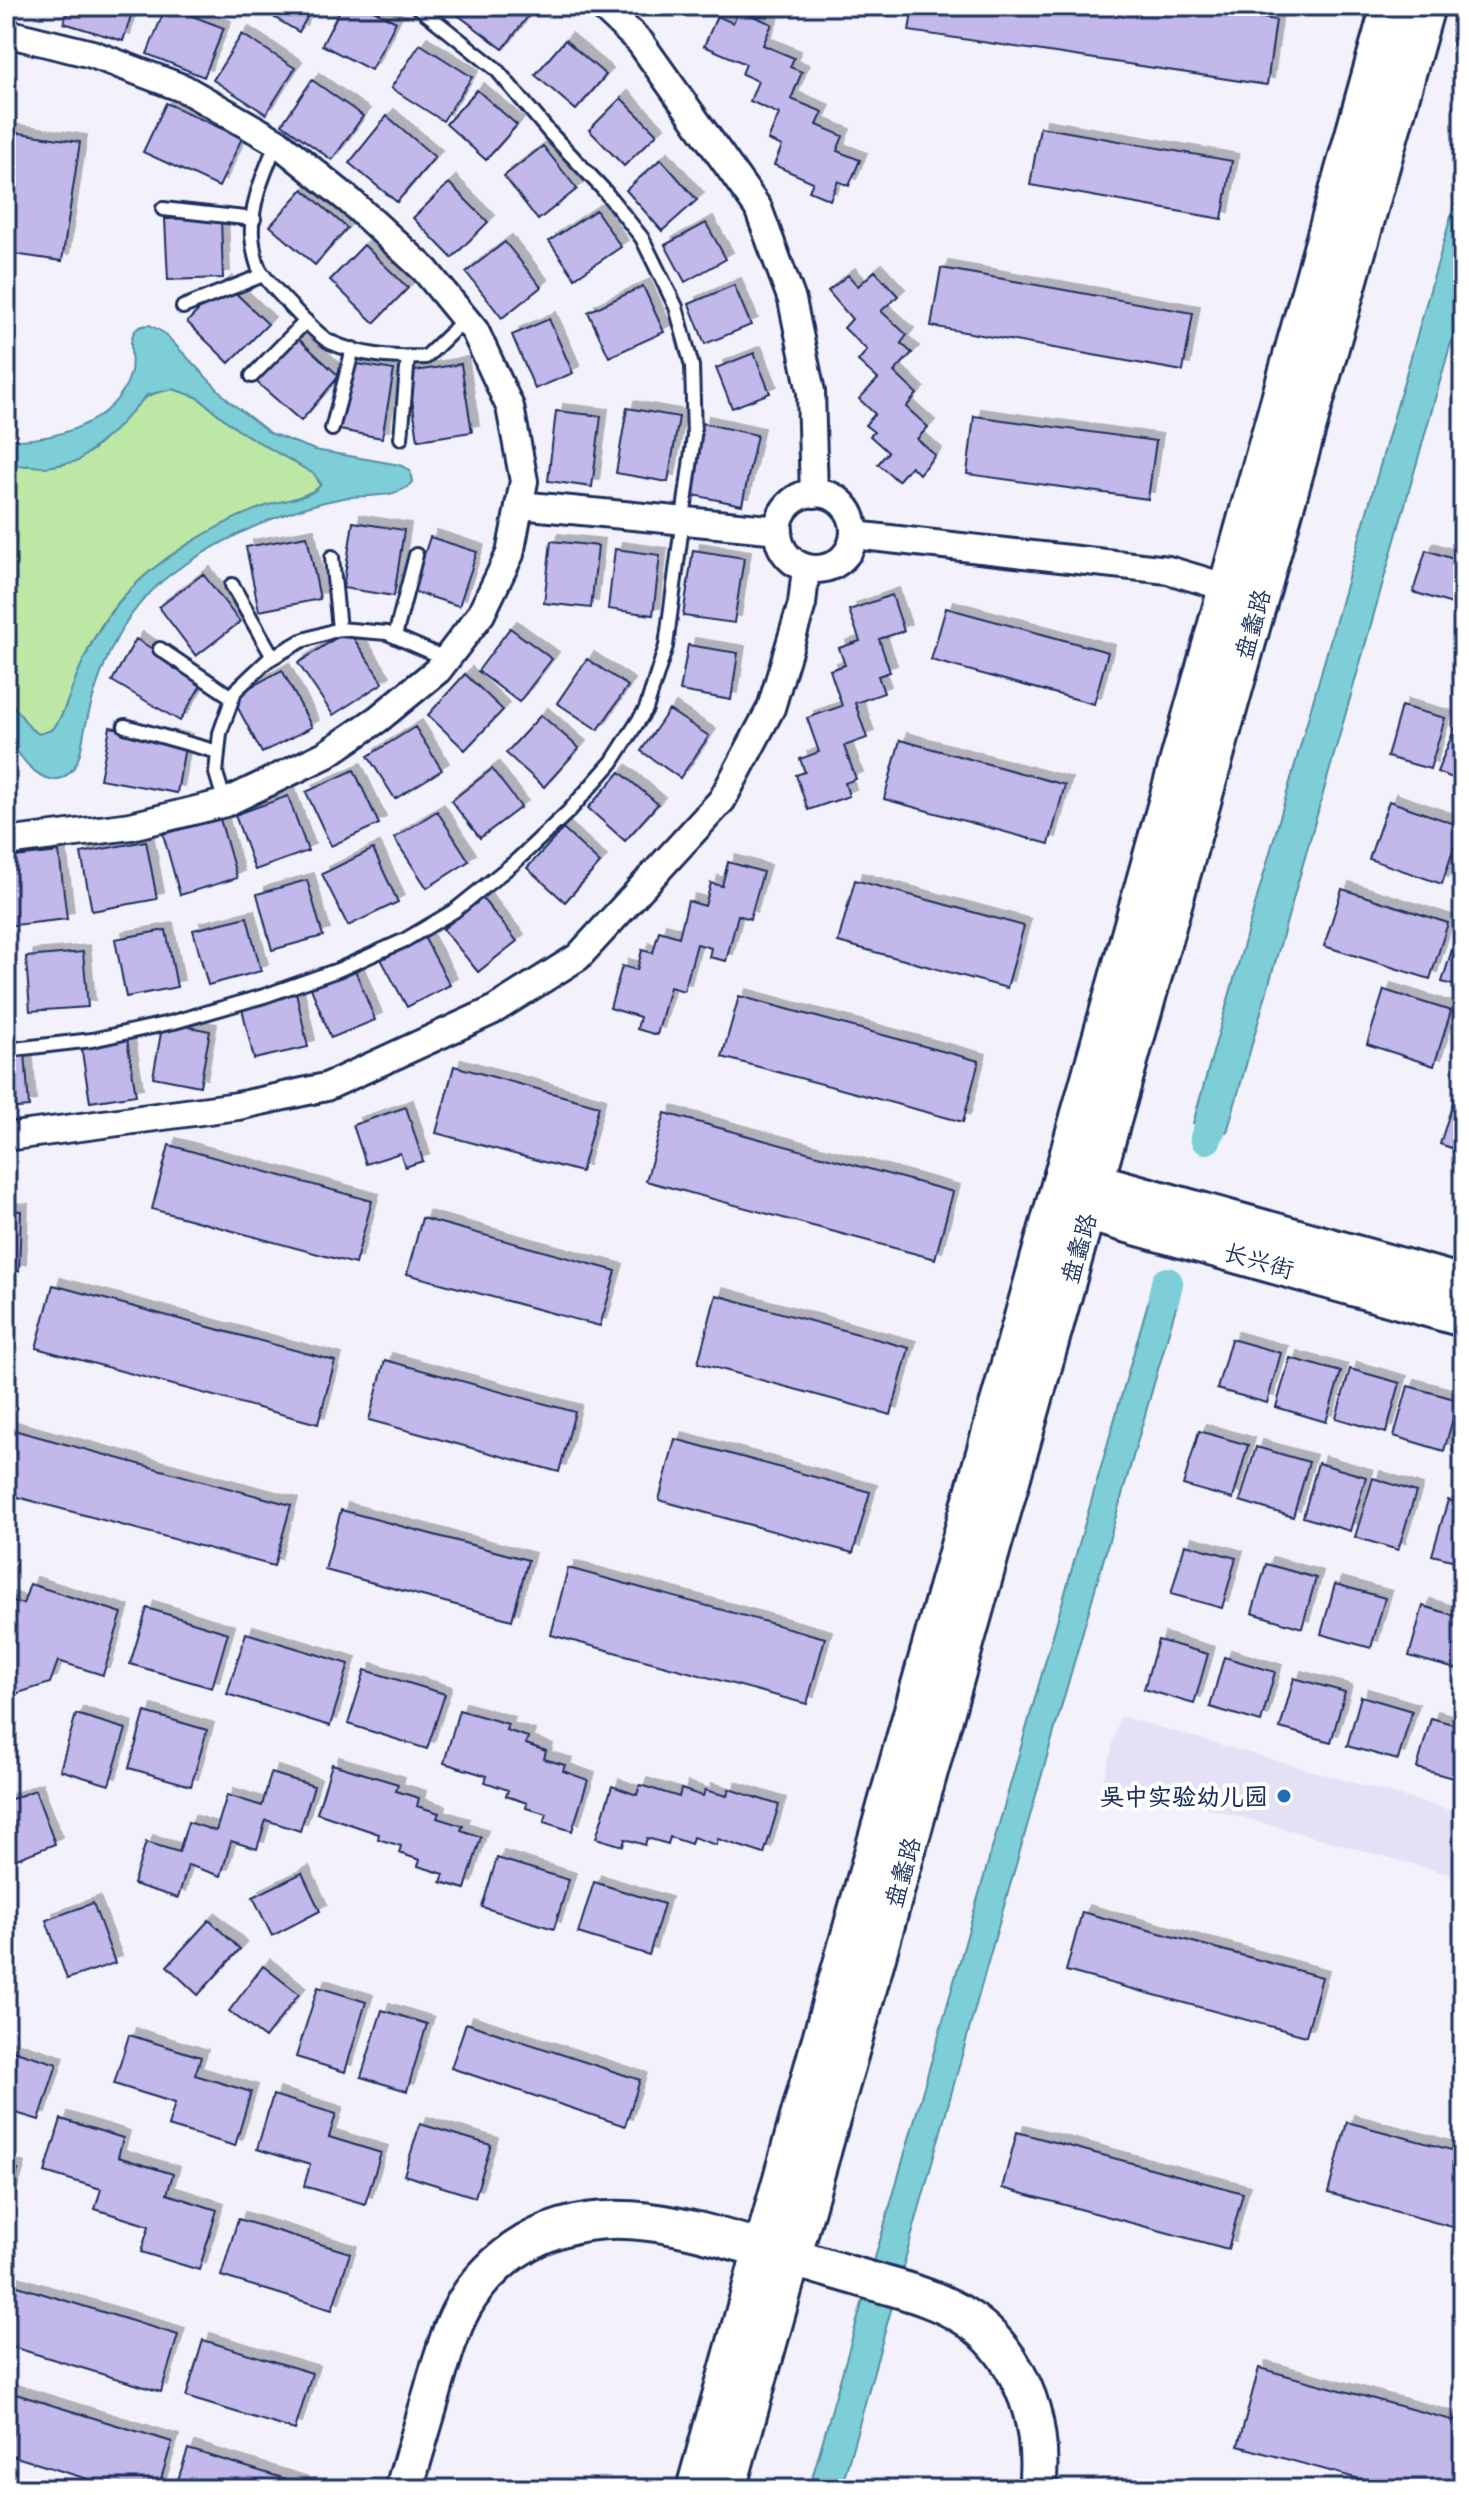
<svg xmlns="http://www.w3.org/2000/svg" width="1469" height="2495" font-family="'Patrick Hand','LXGW WenKai TC',sans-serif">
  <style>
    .built { fill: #e4e0f6 }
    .green { fill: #bde7a4; stroke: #6c8b81; stroke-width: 2 }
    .water { fill: #7dced6; stroke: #568ea6; stroke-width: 2 }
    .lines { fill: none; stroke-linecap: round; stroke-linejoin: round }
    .canal { stroke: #7dced6; stroke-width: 32 }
    .building { fill: #c2b8ea; stroke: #1b2f5e; stroke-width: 2; filter: url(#shadow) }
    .lane-casing { stroke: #1b2f5e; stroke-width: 18 }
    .street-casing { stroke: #1b2f5e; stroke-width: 32 }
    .secondary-casing { stroke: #1b2f5e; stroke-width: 42 }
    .lane { stroke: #fff; stroke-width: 12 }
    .street { stroke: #fff; stroke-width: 26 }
    .secondary { stroke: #fff; stroke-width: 36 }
    .poi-dot { fill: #1f6fb2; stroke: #fff; stroke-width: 3 }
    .labels { text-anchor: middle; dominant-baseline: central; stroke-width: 8; stroke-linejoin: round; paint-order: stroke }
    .street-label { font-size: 24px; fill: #1b2f5e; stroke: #fff }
    .poi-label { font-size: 24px; font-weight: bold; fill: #1b2f5e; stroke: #fff; text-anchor: end }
  </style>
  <defs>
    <filter id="shadow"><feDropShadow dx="7" dy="-7" stdDeviation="0" flood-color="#0004"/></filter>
  </defs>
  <rect width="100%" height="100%" fill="#f3f1fb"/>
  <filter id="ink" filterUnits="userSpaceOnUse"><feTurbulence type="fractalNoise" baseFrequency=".0125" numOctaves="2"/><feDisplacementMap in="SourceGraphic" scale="16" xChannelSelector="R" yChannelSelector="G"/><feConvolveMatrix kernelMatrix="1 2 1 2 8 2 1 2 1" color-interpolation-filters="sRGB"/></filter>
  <g filter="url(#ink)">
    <path class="built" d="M1120 1716 1463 1814V1878L1104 1779Z"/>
    <path class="green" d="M173 389 197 397 238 430 316 475 320 486C311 497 259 507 241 516 183 543 123 581 93 640 79 667 71 697 57 724L46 734H39L31 729 6 696V459C15 466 24 465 35 466 114 472 113 394 173 389Z"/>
    <path class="water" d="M1463 174V300L1227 1132 1193 1123Z
      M150 325 164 333 229 401 270 433 315 450 400 465 410 470 412 482C399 500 363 494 343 498 286 509 230 535 181 567 125 604 101 661 86 724 82 738 82 758 72 770 51 794 27 767 15 748 13 743 7 737 6 732 3 722 6 707 6 696L31 729 39 734 52 730C65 715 69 694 77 675 98 624 123 589 169 557 201 535 235 515 272 504 287 499 313 498 321 484L314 474 238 430 197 397 173 389 147 395 115 430 78 461 47 467 13 465 6 459V440C53 441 114 425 130 375 135 361 127 344 134 332 138 326 144 325 150 325Z
      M1151 1292 1178 1300 988 1962 841 2489H809Z"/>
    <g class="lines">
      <path class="canal" d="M1206 1138 1210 1128
        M1164 1296 1167 1283"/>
    </g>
    <path class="building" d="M69 6H134L123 41 64 23Z
      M166 6 224 28 204 77 147 54Z
      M255 6H313L299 32Z
      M342 6H366L396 22 371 70 322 45Z
      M465 6H534L535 7 503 49 458 15Z
      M913 6H1185L1276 20 1267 85 909 31Z
      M739 10 772 24 763 45 794 58 790 67 802 72 791 99 823 112 817 125 843 136 837 151 860 160 849 186 838 181 830 200 809 191 813 182 774 165 782 146 768 140 779 114 750 101 758 81 742 74 746 64 704 46 717 16 733 23Z
      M242 34 295 68 266 114 213 80Z
      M565 40 606 75 576 110 535 75Z
      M420 44 472 77 443 121 391 88Z
      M312 80 363 116 332 160 282 124Z
      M477 90 517 125 486 160 446 124Z
      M621 98 657 134 624 166 589 130Z
      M166 103 242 138 219 187 143 152Z
      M387 116 435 157 397 202 349 163Z
      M1040 127 1232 161 1222 219 1030 185Z
      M6 131 80 142 62 261 6 253Z
      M543 146 577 189 538 220 504 176Z
      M661 159 697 200 662 231 626 190Z
      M449 183 488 222 452 258 413 218Z
      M303 189 347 228 315 265 270 226Z
      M596 210 621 247 575 278 549 241Z
      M221 218 223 278 168 280 165 219Z
      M706 223 726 259 685 282 665 245Z
      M505 242 541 287 502 318 466 272Z
      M364 245 408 288 374 323 330 280Z
      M941 268 1193 313 1183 371 931 326Z
      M875 271 898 296 881 311 907 335 901 343 912 353 894 372 917 394 906 407 928 427 917 439 935 455 919 474 911 466 898 481 878 464 888 452 870 436 874 432 865 425 875 414 859 399 878 379 858 361 867 350 844 328 852 319 828 291 848 275 858 286Z
      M225 283 268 324 229 363 187 322Z
      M734 285 751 325 705 344 689 304Z
      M643 286 664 332 609 357 588 312Z
      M549 319 573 373 535 389 512 335Z
      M293 334 339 376 301 421 253 379Z
      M754 353 770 393 732 408 716 368Z
      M346 362 394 370 382 438 334 429Z
      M461 364 472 432 418 440 408 372Z
      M627 408 679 417 668 482 616 473Z
      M556 411 601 416 592 487 548 481Z
      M974 416 1156 441 1148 499 967 474Z
      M702 423 757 435 742 505 688 494Z
      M353 522 404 530 394 596 343 588Z
      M307 536 320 599 259 611 246 547Z
      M430 537 477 552 459 606 412 591Z
      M551 541 598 546 591 608 544 603Z
      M615 549 660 555 653 615 608 609Z
      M693 550 744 558 734 623 683 616Z
      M1426 550 1463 562 1452 604 1413 592Z
      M203 574 240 622 196 656 159 607Z
      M892 595 904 631 879 639 890 672 878 676 884 693 855 703 867 738 844 746 856 779 845 783 849 796 808 810 796 775 805 772 800 759 819 752 807 718 842 706 830 670 845 665 839 648 860 641 849 610Z
      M946 608 1108 652 1094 704 931 660Z
      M510 628 552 659 519 702 478 671Z
      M348 630 383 683 333 715 298 663Z
      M136 639 204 680 180 721 112 681Z
      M688 645 738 653 731 700 680 691Z
      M587 659 628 686 598 730 557 703Z
      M282 670 312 727 262 753 232 697Z
      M465 674 503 710 465 750 428 715Z
      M1401 706 1445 718 1430 769 1387 757Z
      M669 710 709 736 680 778 641 751Z
      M541 715 579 748 544 787 506 753Z
      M110 727 186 741 177 793 100 779Z
      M415 727 442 770 395 799 368 756Z
      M1455 728 1463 731V782L1437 772Z
      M900 740 1065 785 1049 844 884 799Z
      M492 769 521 807 480 838 451 801Z
      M354 770 379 824 331 846 306 792Z
      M620 772 658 804 625 841 588 808Z
      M288 796 308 851 255 870 235 815Z
      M1389 801 1461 826 1442 884 1369 859Z
      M437 811 469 861 427 888 394 838Z
      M220 819 237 878 180 895 163 834Z
      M563 829 600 863 565 902 527 868Z
      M146 841 157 899 92 911 81 853Z
      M373 849 398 902 348 926 322 874Z
      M59 852 67 919 6 926V858Z
      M728 862 763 872 750 919 738 915 726 961 709 957 711 948 697 944 684 991 670 987 657 1035 637 1029 640 1017 610 1008 622 966 637 970 642 950 653 953 659 931 679 937 688 901 705 906 711 883 722 886Z
      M307 880 323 936 272 950 257 894Z
      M855 880 1024 926 1007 988 838 942Z
      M1342 889 1448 923 1430 979 1324 946Z
      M482 898 517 941 478 972 443 929Z
      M247 917 261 971 208 985 193 930Z
      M1459 927 1463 928V988L1442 982Z
      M166 930 177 987 126 997 115 939Z
      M424 937 450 985 407 1007 381 959Z
      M83 952 88 1007 30 1011 26 957Z
      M355 970 375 1020 331 1038 311 988Z
      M1384 990 1451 1011 1434 1066 1367 1044Z
      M296 992 308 1047 254 1059 241 1004Z
      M739 996 979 1061 963 1122 722 1057Z
      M163 1022 210 1031 200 1086 153 1077Z
      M127 1039 136 1095 90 1102 81 1046Z
      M25 1052 29 1107 6 1109V1053Z
      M454 1066 599 1106 581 1172 436 1133Z
      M1455 1096 1463 1099V1152L1440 1144Z
      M406 1107 423 1161 405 1167 400 1153 366 1164 353 1125Z
      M665 1113 953 1192 935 1259 646 1181Z
      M169 1145 372 1201 355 1264 152 1209Z
      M6 1210 21 1211 19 1271H6Z
      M422 1218 616 1271 600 1326 407 1274Z
      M53 1285 335 1361 318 1424 36 1348Z
      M716 1295 909 1348 891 1415 698 1363Z
      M1231 1339 1281 1353 1267 1403 1217 1389Z
      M1290 1358 1341 1372 1326 1422 1276 1407Z
      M385 1360 575 1412 559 1472 369 1420Z
      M1350 1369 1400 1383 1386 1433 1336 1418Z
      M1408 1386 1458 1400 1444 1451 1394 1436Z
      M1463 1414V1454L1452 1451Z
      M6 1428 291 1505 274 1566 6 1494Z
      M1199 1431 1248 1445 1233 1499 1183 1485Z
      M675 1439 870 1492 853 1553 659 1500Z
      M1256 1447 1309 1462 1293 1517 1240 1501Z
      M1318 1463 1366 1477 1350 1531 1303 1517Z
      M1373 1478 1416 1492 1398 1550 1355 1537Z
      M1448 1500 1463 1504V1563L1432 1555Z
      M341 1510 528 1560 512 1620 325 1570Z
      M1185 1544 1236 1558 1222 1608 1171 1594Z
      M1266 1564 1316 1578 1302 1628 1252 1613Z
      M568 1568 825 1638 807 1704 551 1635Z
      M30 1584 122 1613 103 1675 58 1661 50 1683 6 1697V1599L23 1604Z
      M1335 1584 1385 1598 1371 1648 1321 1634Z
      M1423 1606 1463 1618V1658L1459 1670 1409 1656Z
      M147 1608 228 1633 212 1688 130 1664Z
      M246 1633 349 1664 330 1726 227 1694Z
      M1158 1640 1208 1654 1194 1704 1144 1689Z
      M1224 1657 1275 1672 1261 1722 1210 1707Z
      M365 1670 445 1694 427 1749 348 1724Z
      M1294 1678 1345 1692 1331 1742 1280 1728Z
      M1361 1696 1412 1711 1398 1760 1347 1746Z
      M459 1710 508 1724 506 1730 528 1737 526 1744 546 1751 544 1759 565 1765 563 1771 588 1780 572 1831 544 1822 547 1814 526 1808 527 1803 506 1796 508 1790 485 1782 487 1776 444 1763Z
      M145 1712 207 1730 191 1786 129 1768Z
      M76 1714 126 1729 109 1785 60 1770Z
      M1431 1718 1463 1727V1781L1417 1768Z
      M332 1764 398 1784 396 1791 419 1798 417 1806 439 1813 437 1818 463 1826 461 1830 481 1837 465 1889 441 1882 444 1874 418 1866 420 1860 399 1853 401 1846 378 1839 379 1834 317 1813Z
      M271 1773 314 1786 300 1831 266 1820 257 1849 231 1841 221 1876 188 1865 178 1898 133 1884 146 1842 179 1852 188 1822 216 1831 227 1795 262 1806Z
      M640 1785 679 1797 681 1789 703 1796 705 1790 727 1796 729 1789 779 1805 764 1854 718 1839 716 1845 693 1837 691 1844 670 1837 668 1844 647 1838 645 1845 625 1839 623 1846 596 1838 612 1786 637 1795Z
      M35 1790 55 1844 14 1860 6 1839V1801Z
      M497 1858 569 1880 554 1929 482 1907Z
      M302 1873 320 1911 272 1936 253 1897Z
      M594 1882 664 1904 649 1955 578 1933Z
      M93 1903 115 1963 67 1979 46 1920Z
      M1082 1912 1322 1977 1306 2036 1066 1971Z
      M209 1920 240 1949 198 1995 167 1966Z
      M263 1966 299 1994 265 2038 229 2011Z
      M318 1987 366 2002 345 2072 296 2057Z
      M382 2010 427 2024 407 2091 361 2077Z
      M466 2023 640 2080 625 2126 451 2068Z
      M129 2035 201 2057 195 2075 251 2092 235 2146 168 2126 175 2103 114 2084Z
      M6 2048 57 2064 39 2120 6 2110Z
      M273 2095 336 2114 329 2137 381 2153 365 2204 304 2186 310 2165 257 2149Z
      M61 2119 123 2138 118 2157 173 2174 167 2194 217 2210 199 2270 141 2252 149 2226 95 2209 101 2189 45 2172Z
      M1347 2122 1463 2153V2230L1328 2193Z
      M420 2124 491 2145 475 2197 404 2175Z
      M1017 2132 1243 2193 1228 2249 1002 2188Z
      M6 2166 18 2170 6 2210Z
      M238 2219 350 2253 332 2310 221 2276Z
      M11 2284 178 2335 161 2392 6 2345V2302Z
      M203 2340 312 2373 295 2430 186 2397Z
      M1259 2368 1463 2423V2489H1396L1238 2446Z
      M6 2391 172 2442 158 2489H120L6 2454Z
      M188 2449 302 2484 301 2489H175Z"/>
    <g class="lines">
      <defs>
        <path id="lane" d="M277 142C265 171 250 203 252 236 253 245 255 258 258 266 262 278 318 336 330 342 361 356 393 358 426 357L465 319
          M163 209 254 219
          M183 307 263 275
          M252 376 306 321
          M332 429 353 349
          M401 438 408 357
          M332 557 339 629
          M232 585 273 657
          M395 636 416 555
          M160 649 233 698
          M125 726 218 752
          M225 803 216 773 220 733 235 691 268 660 301 641 339 629 387 633 447 659
          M6 1050 92 1040 174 1022 264 996 338 970 405 940 454 911 515 862 569 811 612 762 646 709 666 646 694 436 692 366 676 307 642 238 603 189 550 133 496 69 417 6"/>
        <path id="street" d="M602 6 640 42 758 208 792 300 811 392 814 494
          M6 33 92 54 185 89 277 142 350 201 425 270 475 331 510 407 524 481 510 554 481 614 438 670 378 719 325 755 225 803 131 826 6 842
          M778 531a38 38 0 1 1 76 0a38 38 0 1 1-76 0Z
          M519 505 779 530
          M854 535 1168 570 1242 592
          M6 1137 238 1106 326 1087 492 1011 578 957 722 800 771 708 802 604 806 568"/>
        <path id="secondary" d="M1075 1176 1463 1284
          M1064 1206 1463 1318
          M794 2258C823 2267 852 2275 882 2284 948 2302 994 2321 1023 2387 1037 2418 1041 2456 1037 2489
          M404 2489C414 2454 425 2419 435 2383 442 2360 448 2336 459 2314 471 2289 492 2266 515 2250 593 2197 679 2225 762 2249
          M695 2489 1390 6
          M727 2489 1426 6"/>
      </defs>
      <use href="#lane" class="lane-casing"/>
      <use href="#street" class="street-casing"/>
      <use href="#secondary" class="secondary-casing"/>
      <use href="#lane" class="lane"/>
      <use href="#street" class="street"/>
      <use href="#secondary" class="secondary"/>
    </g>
  </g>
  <circle class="poi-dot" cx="1284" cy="1796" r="8"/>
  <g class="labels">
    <g class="street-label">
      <text transform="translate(1252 624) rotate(-74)">盘蠡路</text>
      <text transform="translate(1078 1248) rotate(-74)">盘蠡路</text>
      <text transform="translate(1259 1260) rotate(16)">长兴街</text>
      <text transform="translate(902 1872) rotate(-74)">盘蠡路</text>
    </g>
    <g class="poi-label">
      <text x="1268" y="1796">吴中实验幼儿园</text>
    </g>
  </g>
  <rect width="1469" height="2495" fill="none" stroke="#fff" stroke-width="32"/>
  <rect x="16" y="16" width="1437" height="2463" fill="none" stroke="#1b2f5e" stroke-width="3" filter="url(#ink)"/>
</svg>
